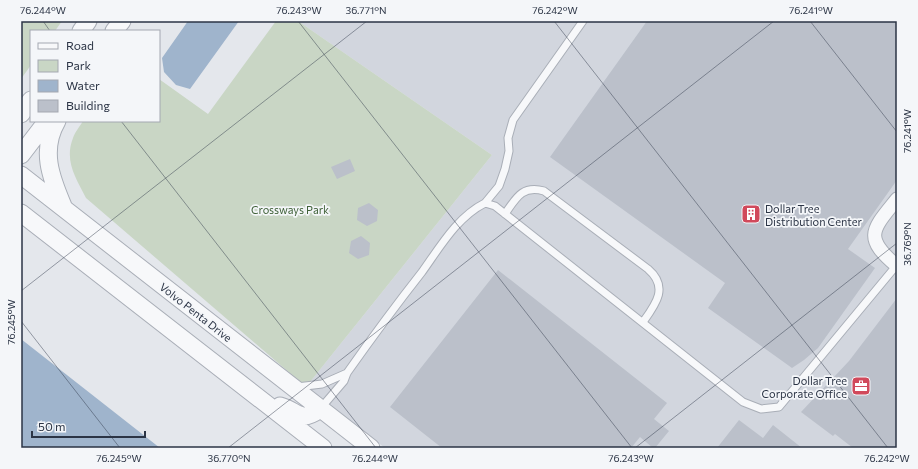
<svg xmlns="http://www.w3.org/2000/svg" width="918" height="469" font-family="Commissioner,sans-serif">
  <style>
    .built { fill: #d2d6de }
    .green { fill: #c9d6c5 }
    .water { fill: #9fb4cc }
    .building { fill: #bbc0ca }
    .lines { fill: none; stroke-linecap: round; stroke-linejoin: round }
    .service-casing { stroke: #a9aeb7; stroke-width: 9 }
    .minor-casing { stroke: #a9aeb7; stroke-width: 15 }
    .tertiary-casing { stroke: #a9aeb7; stroke-width: 19 }
    .service { stroke: #f7f8fa; stroke-width: 7 }
    .minor { stroke: #f7f8fa; stroke-width: 13 }
    .tertiary { stroke: #f7f8fa; stroke-width: 17 }
    .ticks { fill: none; stroke: #2b3445; stroke-width: 1; stroke-opacity: 0.45 }
    .labels { text-anchor: middle; dominant-baseline: central; stroke-width: 3.5; stroke-linejoin: round; paint-order: stroke }
    .poi-label { font-size: 11px; fill: #2b3445; stroke: #f4f6f9; text-anchor: start }
    .park-label { font-size: 11px; fill: #3f6138; stroke: #f4f6f9 }
    .street-label { font-size: 11px; fill: #2b3445; stroke: #f4f6f9 }
    .neatline { fill: none; stroke: #2b3445; stroke-width: 1.5 }
    .ticks-label { font-size: 10px; text-anchor: middle; fill: #2b3445 }
  </style>
  <rect width="100%" height="100%" fill="#e4e7ec"/>
  <path class="built" d="M298 21H897V448H385L306 387 492 155Z"/>
  <path class="green" d="M21 21H62L55 31H31V65L21 79Z
    M276 21H298L492 155 306 387 86 198C76 178 64 161 73 138 75 132 80 126 83 121H159V79L208 114Z"/>
  <path class="water" d="M188 21H239L190 89 176 85 164 72 162 58Z
    M21 339 160 448H21Z"/>
  <path class="building" d="M647 21H897V180L848 249 875 268 818 348 804 360 792 368 708 308 725 283 550 157Z
    M350 159 355 171 337 179 331 167Z
    M369 203 378 210 377 221 367 226 357 220 358 208Z
    M361 236 370 243 369 255 358 259 349 253 351 241Z
    M498 270 667 403 654 419 669 431 655 448H653L640 437 631 448H442L390 407Z
    M897 298V448H853L835 434 833 436 801 412 849 361Z
    M739 420 763 438 773 425 802 448H717Z"/>
  <g class="lines">
    <defs>
      <path id="service" d="M485 203 499 186 505 169 509 151 508 138 513 120 583 21
        M505 214C516 198 522 185 544 191L648 269C669 287 656 304 643 322
        M297 387 322 384 347 373
        M320 409 344 381 347 373C371 339 396 305 422 272 440 247 457 217 485 203L495 206 743 402 761 409 779 407 896 266"/>
      <path id="minor" d="M897 199C873 229 862 237 897 266"/>
      <path id="tertiary" d="M81 31 88 21
        M114 31 122 21
        M21 114 31 100
        M57 121C40 150 51 178 63 206
        M21 155 47 121
        M21 175 371 448
        M21 213 323 448
        M280 406C299 411 299 424 320 409"/>
    </defs>
    <use href="#service" class="service-casing"/>
    <use href="#minor" class="minor-casing"/>
    <use href="#tertiary" class="tertiary-casing"/>
    <use href="#service" class="service"/>
    <use href="#minor" class="minor"/>
    <use href="#tertiary" class="tertiary"/>
  </g>
  <path class="ticks" d="M43 21 50 31M298 21 632 448M554 21 888 448M810 21 897 132M121 121 376 448M21 291 367 21M21 321 120 448M228 448 774 21M635 448 897 243"/>
  <defs>
    <symbol id="building-square" viewBox="-11 -11 22 22"><rect x="-9" y="-9" width="18" height="18" rx="4" fill="#d1495b" stroke="#f4f6f9"/><path d="M-4-6H4V6H1V3H-1V6H-4ZM-2.5-4.3h1.7v1.8h-1.7ZM.8-4.3h1.7v1.8H.8ZM-2.5-1h1.7V.8h-1.7ZM.8-1h1.7V.8H.8Z" fill="#fff"/></symbol>
    <symbol id="office-square" viewBox="-11 -11 22 22"><rect x="-9" y="-9" width="18" height="18" rx="4" fill="#d1495b" stroke="#f4f6f9"/><path d="M-6-3h4V-5.5h4V-3h4V5H-6ZM-1-4.5V-3h2v-1.5ZM-6 0V1H6V0Z" fill="#fff"/></symbol>
  </defs>
  <g fill-rule="evenodd">
    <use href="#building-square" x="740" y="203" width="22" height="22"/>
    <use href="#office-square" x="850" y="375" width="22" height="22"/>
  </g>
  <g class="labels">
    <g class="poi-label">
      <text x="765" y="208">Dollar Tree<tspan x="765" dy="13">Distribution Center</tspan></text>
      <text x="847" y="380" text-anchor="end">Dollar Tree<tspan x="847" dy="13">Corporate Office</tspan></text>
    </g>
    <g class="park-label">
      <text x="290" y="209">Crossways Park</text>
    </g>
    <g class="street-label">
      <text transform="translate(196 312) rotate(38)">Volvo Penta Drive</text>
    </g>
  </g>
  <rect width="918" height="469" fill="none" stroke="#f4f6f9" stroke-width="44"/>
  <rect x="30" y="30" width="130" height="92" fill="#f4f6f9" stroke="#a4a8b1"/>
  <rect x="38" y="43" width="20" height="6" fill="#f7f8fa" stroke="#a4a8b1"/>
  <text x="66" y="50" font-size="12" fill="#2b3445">Road</text>
  <rect x="38" y="60" width="20" height="12" fill="#c9d6c5" stroke="#a4a8b1"/>
  <text x="66" y="70" font-size="12" fill="#2b3445">Park</text>
  <rect x="38" y="80" width="20" height="12" fill="#9fb4cc" stroke="#a4a8b1"/>
  <text x="66" y="90" font-size="12" fill="#2b3445">Water</text>
  <rect x="38" y="100" width="20" height="12" fill="#bbc0ca" stroke="#a4a8b1"/>
  <text x="66" y="110" font-size="12" fill="#2b3445">Building</text>
  <path d="M32 431v6h113v-6" fill="none" stroke="#2b3445" stroke-width="2"/>
  <text x="38" y="431" font-size="12" fill="#2b3445" stroke="#f4f6f9" stroke-width="3" paint-order="stroke">50 m</text>
  <rect x="22" y="22" width="874" height="425" class="neatline"/>
  <g class="ticks-label">
    <text x="43" y="14">76.244°W</text>
    <text x="299" y="14">76.243°W</text>
    <text x="366" y="14">36.771°N</text>
    <text x="555" y="14">76.242°W</text>
    <text x="811" y="14">76.241°W</text>
    <text transform="translate(907 131) rotate(-90)" y="4">76.241°W</text>
    <text transform="translate(907 244) rotate(-90)" y="4">36.769°N</text>
    <text transform="translate(11 322) rotate(-90)" y="4">76.245°W</text>
    <text x="119" y="462">76.245°W</text>
    <text x="229" y="462">36.770°N</text>
    <text x="375" y="462">76.244°W</text>
    <text x="631" y="462">76.243°W</text>
    <text x="887" y="462">76.242°W</text>
  </g>
</svg>
